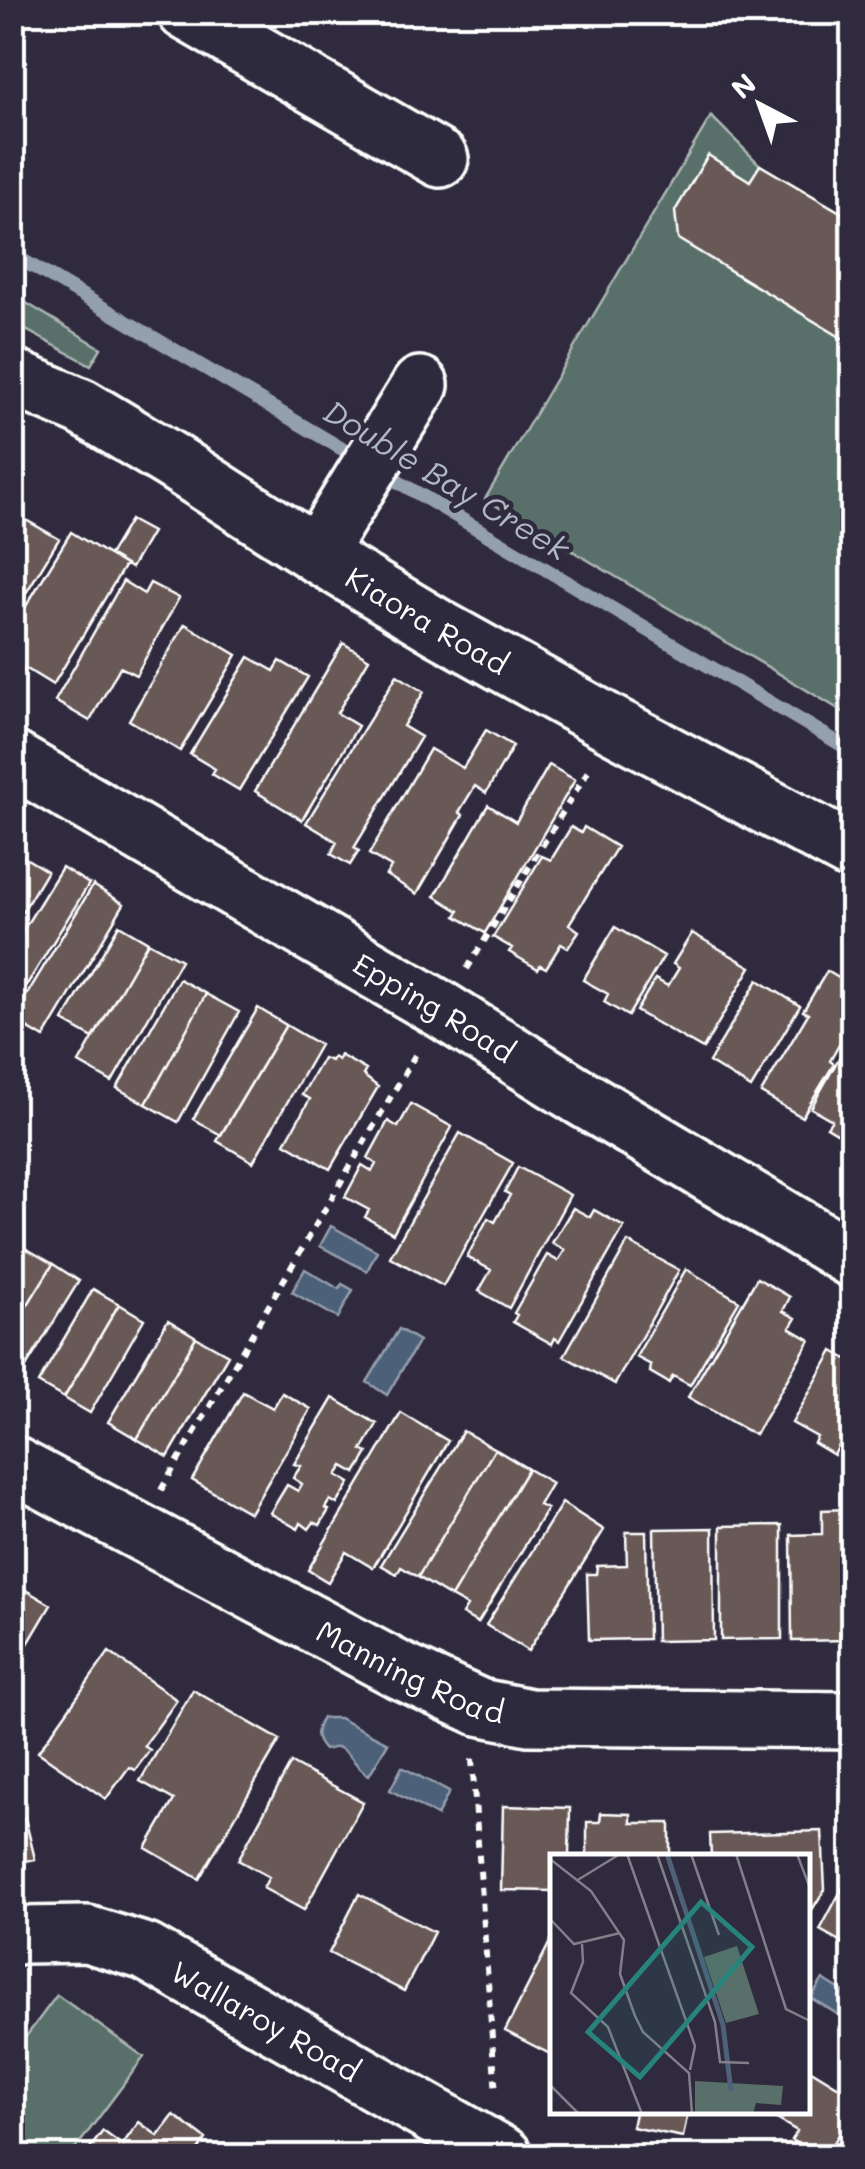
<svg xmlns="http://www.w3.org/2000/svg" width="865" height="2169" font-family="Mali,sans-serif">
  <style>
    .green { fill: #596f69; stroke: #acb7b4; stroke-width: 2.5 }
    .water { fill: #4e6179; stroke: #95a0af; stroke-width: 2.5 }
    .lines { fill: none; stroke-linecap: round; stroke-linejoin: round }
    .stream { stroke: #95a0af; stroke-width: 14 }
    .building { fill: #685856; stroke: #fff; stroke-width: 2.5 }
    .minor-casing { stroke: #fff; stroke-width: 62 }
    .path { stroke: #fff; stroke-width: 6; stroke-dasharray: 8 8; stroke-linecap: butt }
    .minor { stroke: #2f2a3d; stroke-width: 55 }
    .labels { text-anchor: middle; dominant-baseline: central; stroke-width: 9; stroke-linejoin: round; paint-order: stroke }
    .street-label { font-size: 30px; fill: #fff; stroke: #2f2a3d }
    .water-label { font-size: 32px; font-style: italic; fill: #afb8c3; stroke: #2f2a3d }
    .inset-river { fill: none; stroke: #4e6179; stroke-width: 5 }
    .inset-road { fill: none; stroke: #827f8b; stroke-width: 2.5 }
    .view { fill: #27847c; fill-opacity: 0.15; stroke: #27847c; stroke-width: 5 }
    .inset-edge { fill: none; stroke: #fff; stroke-width: 5 }
  </style>
  <rect width="100%" height="100%" fill="#2f2a3d"/>
  <filter id="ink" filterUnits="userSpaceOnUse"><feTurbulence type="fractalNoise" baseFrequency=".01" numOctaves="2"/><feDisplacementMap in="SourceGraphic" scale="20" xChannelSelector="R" yChannelSelector="G"/><feConvolveMatrix kernelMatrix="1 2 1 2 8 2 1 2 1" color-interpolation-filters="sRGB"/></filter>
  <g filter="url(#ink)">
    <path class="green" d="M711 116 760 165 852 219V717L485 499Z
      M13 295 101 348 91 365 13 323Z
      M57 1995 144 2057 70 2156H13V2054Z"/>
    <path class="water" d="M331 1226 377 1251 367 1271 320 1246Z
      M305 1269 339 1289 342 1284 353 1290 338 1318 292 1292Z
      M399 1329 419 1341 387 1395 367 1382Z
      M322 1718H339L388 1743 369 1775C354 1766 354 1756 338 1747L324 1750C314 1739 314 1731 322 1718Z
      M402 1767 449 1792 437 1816 390 1790Z
      M823 1979 847 1994 852 1993V2023L811 1998Z"/>
    <g class="lines">
      <path class="stream" d="M12 254 361 460
        M380 471 852 751"/>
    </g>
    <path class="building" d="M708 155 750 181 760 165 852 219V344L678 239 675 211Z
      M12 512 59 539 12 616Z
      M130 520 152 532 131 568 109 555Z
      M71 532 125 565 53 685 25 668 22 673 12 668V629Z
      M123 581 144 594 150 583 179 598 136 675 120 667 90 721 55 701Z
      M185 624 237 655 180 751 129 720Z
      M343 643 369 659 337 713 358 726 302 820 255 791Z
      M249 657 274 671 280 661 308 677 239 790 212 774 215 769 190 754Z
      M397 675 424 692 403 726 421 737 354 848 359 851 350 865 331 854 337 842 306 823Z
      M486 730 513 746 486 793 475 786 459 812 463 815 417 894 386 875 391 867 369 854 430 749 463 768Z
      M549 765 575 780 485 933 456 916 459 911 435 896 488 805 516 822Z
      M571 827 581 833 584 827 617 847 569 924 579 931 568 948 561 944 546 968 540 965 538 969 509 952 512 948 493 937 542 856 551 860Z
      M12 850 47 871 12 929Z
      M62 867 89 884 12 1009V948Z
      M93 885 124 904 44 1038 12 1019Z
      M119 925 148 942 93 1038 63 1021Z
      M615 927 664 956 628 1016 604 1002 608 994 583 980Z
      M692 933 751 967 703 1049 636 1011 655 979 668 986 679 968 673 964Z
      M148 942 181 960 112 1082 79 1063Z
      M827 971 852 986V1022L830 1061 834 1064 802 1117 761 1093 808 1014 803 1011Z
      M179 979 206 994 146 1104 117 1088Z
      M758 980 800 1006 751 1088 709 1062Z
      M206 994 239 1012 178 1122 146 1104Z
      M258 1008 286 1025 221 1135 193 1119Z
      M286 1025 320 1045 253 1162 217 1141Z
      M852 1035V1142L827 1127 832 1120 811 1108Z
      M340 1055 366 1070 363 1075 378 1087 330 1169 285 1143 310 1099 302 1095 323 1058 331 1061 333 1057 338 1060Z
      M411 1104 452 1127 393 1233 365 1217 369 1210 345 1197 362 1165 372 1171 376 1164 368 1158 388 1121 398 1127Z
      M460 1133 513 1163 443 1286 390 1257Z
      M518 1167 570 1195 509 1308 479 1291 491 1270 467 1257 488 1218 495 1222 510 1195 505 1192Z
      M573 1208 590 1217 594 1210 624 1227 559 1341 555 1338 552 1344 513 1322 517 1315 514 1313 547 1255 558 1261 565 1250 552 1243Z
      M628 1242 679 1270 615 1384 564 1356Z
      M27 1249 53 1264 12 1330V1273Z
      M53 1264 79 1281 21 1375 12 1370V1330Z
      M686 1269 739 1301 690 1385 673 1376 669 1383 650 1372 651 1365 636 1357Z
      M757 1278 790 1297 783 1311 796 1318 790 1328 810 1340 755 1435 688 1397Z
      M93 1289 119 1304 64 1398 38 1383Z
      M119 1304 144 1319 90 1413 64 1398Z
      M168 1320 196 1337 137 1439 108 1422Z
      M196 1337 228 1355 168 1457 137 1439Z
      M833 1351 852 1362V1448L841 1442 834 1455 814 1443 817 1437 792 1423Z
      M243 1392 273 1408 282 1393 311 1409 250 1513 192 1480Z
      M333 1398 377 1424 362 1450 368 1453 356 1473 343 1466 337 1475 350 1483 337 1504 330 1500 325 1508 329 1510 320 1525 314 1522 309 1529 301 1523 298 1529 270 1513 287 1485 298 1491 302 1484 293 1478 301 1466 294 1464Z
      M401 1413 448 1441 373 1568 346 1552 328 1582 308 1570Z
      M463 1431 495 1449 418 1577 401 1567 397 1574 381 1565Z
      M495 1449 528 1469 451 1597 418 1577Z
      M528 1469 552 1483 539 1505 547 1509 478 1623 462 1614 467 1606 451 1597Z
      M562 1503 604 1530 528 1651 486 1625Z
      M849 1509 851 1640 792 1641 791 1535 822 1534V1510Z
      M782 1525V1639L721 1640V1526Z
      M713 1528 714 1640 656 1641 654 1529Z
      M626 1532H646L648 1639 589 1640 587 1574H596L597 1566 627 1565Z
      M12 1582 51 1605 12 1671Z
      M109 1652 177 1700 144 1746 150 1750 135 1770 129 1767 106 1799 38 1752Z
      M193 1690 280 1740 199 1879 146 1848 174 1800 140 1781Z
      M291 1763 363 1802 304 1910 263 1888 269 1877 238 1860Z
      M503 1806 570 1808 569 1856H552V1891L501 1890Z
      M601 1813 631 1814V1823H670V1856H587V1822H600Z
      M25 1818 35 1859 12 1864V1821Z
      M822 1831 825 1889 812 1910 808 1911V1856H711L710 1834Z
      M852 1870V1948L820 1930Z
      M359 1894 434 1932 404 1991 329 1953Z
      M552 1938V2055L505 2031Z
      M808 2068 852 2095V2113L826 2156H819L791 2140 797 2131 765 2112H808Z
      M629 2112H688L683 2137 632 2127 635 2113Z
      M174 2115 206 2139 194 2156H84L103 2131 122 2145 139 2122 158 2136Z"/>
    <g class="lines">
      <defs>
        <g id="minor">
          <path d="M186 12 440 159"/>
          <path id="s1" d="M12 377 82 407 172 461 316 554 439 628 615 726 852 852"/>
          <path d="M316 554 420 385"/>
          <path id="s2" d="M12 759 442 1010 582 1098 852 1259"/>
          <path id="s3" d="M12 1464 399 1670 479 1707 529 1717 852 1720"/>
          <path id="s4" d="M12 1937 22 1935 87 1934 146 1952 504 2156"/>
        </g>
      </defs>
      <use href="#minor" class="minor-casing"/>
      <path class="path" d="M467 969 591 766
        M161 1490 417 1052
        M472 1759 496 2094"/>
      <use href="#minor" class="minor"/>
    </g>
  </g>
  <g class="labels">
    <g class="street-label">
      <text stroke="none"><textPath href="#s1" startOffset="482">Kiaora Road</textPath></text>
      <text stroke="none"><textPath href="#s2" startOffset="490">Epping Road</textPath></text>
      <text stroke="none"><textPath href="#s3" startOffset="450">Manning Road</textPath></text>
      <text stroke="none"><textPath href="#s4" startOffset="275">Wallaroy Road</textPath></text>
    </g>
    <g class="water-label">
      <text transform="translate(447 479) rotate(31)">Double Bay Creek</text>
    </g>
  </g>
  <g transform="translate(550 1854)">
    <rect width="260" height="260" fill="#2f2a3d"/>
    <path d="M187 92 209 160 176 169 154 103ZM145 227 233 232 231 251 206 249 203 260H145Z" fill="#596f69"/>
    <path class="inset-river" d="M117 0 173 171 181 237"/>
    <path class="inset-road" d="M77 0 145 192 140 216M107 0 165 168 170 208 199 209M141 0 169 81M186 0 236 155 260 167M247 0 260 34M0 5 41 37 74 86 70 120 85 162 93 178 139 219 142 260M26 27 70 0M1 66 24 90 70 79M32 90 33 108 21 139 58 173 92 260M0 231 29 260"/>
    <path class="view" d="M151 48 202 93 90 223 38 178Z"/>
    <rect width="260" height="260" class="inset-edge"/>
  </g>
  <rect width="865" height="2169" fill="none" stroke="#2f2a3d" stroke-width="50"/>
  <rect x="25" y="25" width="815" height="2119" fill="none" stroke="#fff" stroke-width="4" filter="url(#ink)"/>
  <g transform="translate(760 105) rotate(319)" stroke="#2f2a3d" stroke-width="8" paint-order="stroke">
  <path d="M0-8L18 38L0 25L-18 38Z" fill="#ffffff"/>
  <text y="-15" font-size="28" font-weight="bold" text-anchor="middle" fill="#ffffff">N</text>
  </g>
</svg>
